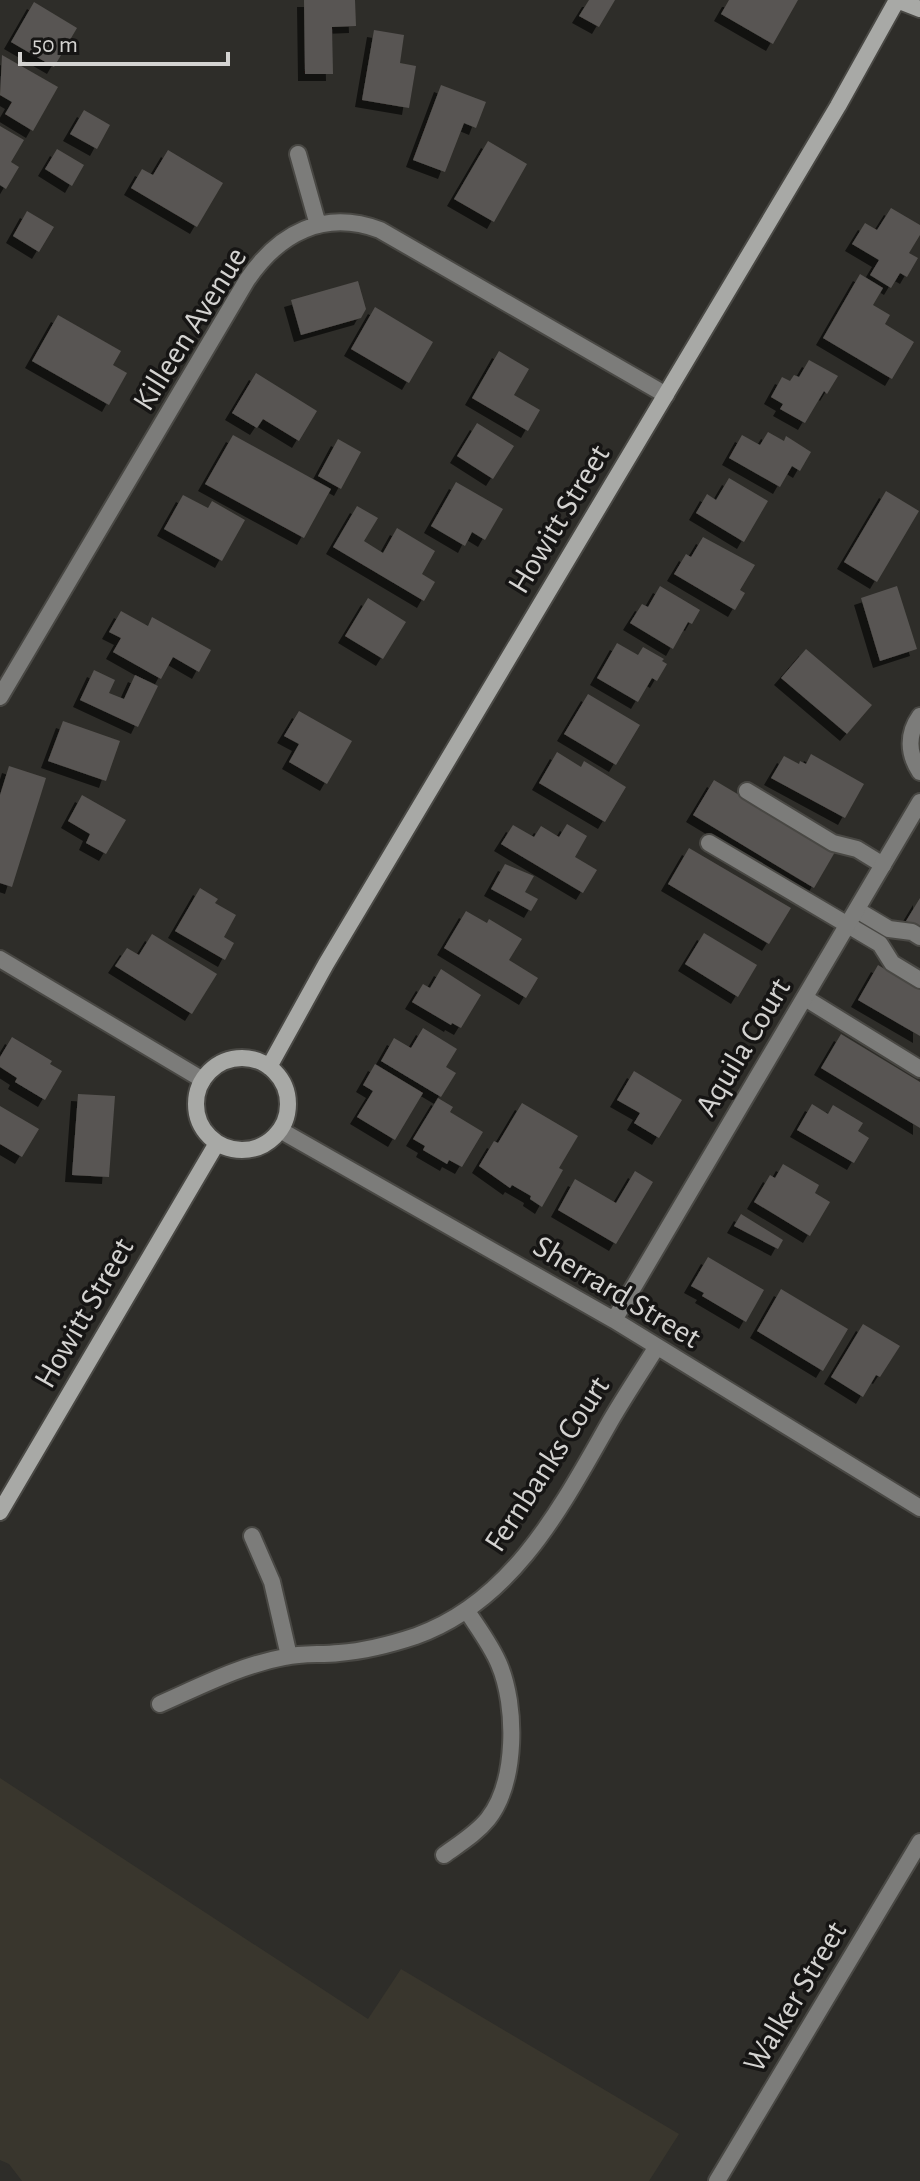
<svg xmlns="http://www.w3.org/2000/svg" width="920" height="2181" font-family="'Alegreya Sans',sans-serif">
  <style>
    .built { fill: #39362d }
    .building { fill: #585552; filter: url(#shadow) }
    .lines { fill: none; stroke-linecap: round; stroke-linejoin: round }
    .lane-casing { stroke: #494844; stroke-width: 20 }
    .street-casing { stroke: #494844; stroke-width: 20 }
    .secondary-casing { stroke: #494844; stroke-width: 20 }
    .lane { stroke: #7c7c7a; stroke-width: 16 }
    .street { stroke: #7c7c7a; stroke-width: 16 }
    .secondary { stroke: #a8a9a6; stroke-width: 16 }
    .labels { text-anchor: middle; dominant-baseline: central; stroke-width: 7; stroke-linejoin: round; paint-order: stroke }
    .street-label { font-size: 32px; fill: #d4d3d1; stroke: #161514 }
  </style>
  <defs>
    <filter id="shadow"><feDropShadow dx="-7" dy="7" stdDeviation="0" flood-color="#0009"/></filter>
  </defs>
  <rect width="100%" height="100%" fill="#2e2d29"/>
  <path class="built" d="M0 1778 368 2019 401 1969 679 2134 649 2181H22L9 2164 0 2160Z"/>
  <path class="building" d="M304 0H355L356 26 332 27 333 74H305Z
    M589 0H615L599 27 579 16Z
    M729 0H798L773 44 721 14Z
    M34 2 77 28 54 67 11 42Z
    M374 30 404 35 400 63 416 66 409 108 362 100Z
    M2 55 58 87 33 131 5 114 12 102 0 95Z
    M441 85 486 102 476 128 464 123 445 172 413 160Z
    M84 110 110 125 97 149 70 134Z
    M0 126 24 140 11 162 19 167 6 189 0 185Z
    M488 141 527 164 494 222 454 199Z
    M57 149 84 165 72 186 45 169Z
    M168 150 223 183 197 227 131 188 142 169 153 175Z
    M891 208 920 225V235L909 253 918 258 907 277 900 273 891 288 870 275 879 260 852 244 865 223 877 230Z
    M27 211 54 227 39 252 13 236Z
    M860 274 883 288 873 305 890 315 885 324 914 342 892 379 823 338Z
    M358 281 366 309 361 318 301 335 291 300Z
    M375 307 433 342 409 383 351 349Z
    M58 315 121 351 113 365 127 373 109 405 32 361Z
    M499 351 529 369 514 395 540 410 528 431 472 398Z
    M809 360 838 376 827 394 824 391 805 423 780 409 783 404 771 397 782 377 790 381 794 375 799 377Z
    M256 373 317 411 299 441 263 419 257 428 232 413Z
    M477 423 514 446 493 479 457 456Z
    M768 432 784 441 786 436 811 452 800 471 792 466 780 487 729 458 742 435 760 445Z
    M233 435 331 489 304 538 205 484Z
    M338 439 361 452 341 489 318 476Z
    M729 478 768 501 744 542 696 513 707 494 716 500Z
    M456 482 503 509 485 540 472 532 465 546 431 526Z
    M886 491 919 511 877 582 844 562Z
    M183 495 208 508 212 501 245 520 222 561 164 529Z
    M357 506 378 518 364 541 383 553 397 528 435 551 422 574 435 582 424 601 333 547Z
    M703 537 755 565 740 590 745 593 735 610 674 574 686 554 691 557Z
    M660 586 700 610 692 624 688 622 673 649 630 623 642 604 648 607Z
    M897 586 917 649 880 661 861 598Z
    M368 598 406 622 383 659 345 636Z
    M121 611 148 626 152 617 211 650 199 672 173 657 161 679 113 652 121 638 109 632Z
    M617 643 638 655 643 647 664 659 662 661 667 664 657 681 652 678 638 702 597 678Z
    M806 649 872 705 847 734 781 678Z
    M94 670 115 680 109 693 124 699 135 675 158 686 138 727 80 700Z
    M588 694 640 725 616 765 564 734Z
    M299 711 352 741 327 784 289 762 299 744 284 736Z
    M63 721 120 741 106 781 48 761Z
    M557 752 581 767 584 761 626 787 605 822 539 783Z
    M811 754 864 784 845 818 771 778 784 756 799 764 800 761 806 764Z
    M9 766 46 778 12 887 0 883V795Z
    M714 780 835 852 814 888 693 815Z
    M82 795 126 820 106 854 86 843 90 834 68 821Z
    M567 824 587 836 575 857 597 870 583 893 501 844 513 825 534 837 541 826 559 837Z
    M689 848 791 908 769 944 668 884Z
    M505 864 534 876 525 892 538 899 531 911 491 889Z
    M200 888 218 899 215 903 236 915 224 937 234 943 225 960 175 931Z
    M920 898V929L906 921Z
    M466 911 487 923 489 919 522 939 509 960 538 978 526 998 444 948Z
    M704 933 757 965 738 997 685 964Z
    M152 934 217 974 192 1014 115 966 127 948 139 955Z
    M878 965 920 990V1036L858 1000Z
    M441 969 481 995 461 1028 452 1023 451 1025 412 1002 423 984 430 988Z
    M423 1028 457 1049 446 1067 456 1073 441 1097 381 1061 394 1038 411 1048Z
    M841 1034 920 1082V1128L821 1068Z
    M12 1037 52 1061 50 1064 62 1071 45 1100 15 1082 17 1078 0 1067V1057Z
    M375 1064 423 1093 395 1140 357 1117 373 1091 363 1085Z
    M634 1071 682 1100 659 1138 634 1123 640 1113 617 1100Z
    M78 1094 115 1096 109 1177 72 1175Z
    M438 1098 453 1107 450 1112 483 1132 462 1167 449 1160 447 1164 423 1150 425 1146 413 1139Z
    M522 1103 578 1136 559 1168 563 1170 542 1207 530 1199 531 1196 512 1185 510 1188 479 1166 494 1141 498 1143Z
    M812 1104 828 1114 833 1105 863 1123 858 1131 869 1138 854 1163 797 1130Z
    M0 1106 39 1129 22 1157 0 1144Z
    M783 1164 819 1185 815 1193 830 1202 810 1236 754 1202 770 1175 775 1178Z
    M635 1171 653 1182 616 1244 558 1210 575 1179 616 1203Z
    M741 1214 783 1240 778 1249 734 1226Z
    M708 1257 764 1290 746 1322 702 1296 704 1293 691 1286Z
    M781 1289 848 1329 823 1371 757 1331Z
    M863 1324 900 1346 880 1377 876 1375 863 1397 831 1377Z"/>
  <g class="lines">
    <defs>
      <path id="lane" d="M747 791 833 843 857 849 883 865
        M709 843 880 944 892 963 920 980
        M857 910 889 929 912 932 920 937
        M805 998 920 1069"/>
      <path id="street" d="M298 154 318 225
        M0 697 247 280C279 233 324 209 380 230L666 395
        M920 716C907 734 908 754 920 772
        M0 959 203 1080
        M280 1130 614 1320 920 1508
        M614 1320 920 802
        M252 1536 272 1582 289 1656
        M160 1704C201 1686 241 1665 285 1657 302 1653 321 1655 339 1653 365 1651 392 1644 416 1636 514 1601 563 1504 611 1420 625 1396 641 1372 656 1348
        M444 1855C459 1844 476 1834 488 1819 517 1782 517 1706 499 1664 491 1645 478 1628 467 1611
        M717 2181 920 1842"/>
      <path id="secondary" d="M897 0 920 9
        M196 1104a46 46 0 1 1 92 0a46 46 0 1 1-92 0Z
        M269 1067 326 964 838 106 897 0
        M0 1512 217 1143"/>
    </defs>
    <use href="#lane" class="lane-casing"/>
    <use href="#street" class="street-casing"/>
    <use href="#secondary" class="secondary-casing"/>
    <use href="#lane" class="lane"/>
    <use href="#street" class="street"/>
    <use href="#secondary" class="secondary"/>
  </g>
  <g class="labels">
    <g class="street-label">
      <text transform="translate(190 329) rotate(-58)">Killeen Avenue</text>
      <text transform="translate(559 519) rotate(-59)">Howitt Street</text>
      <text transform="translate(743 1047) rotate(-59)">Aquila Court</text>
      <text transform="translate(617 1292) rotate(31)">Sherrard Street</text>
      <text transform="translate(84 1313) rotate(-60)">Howitt Street</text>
      <text transform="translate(547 1464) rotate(-57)">Fernbanks Court</text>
      <text transform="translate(795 1997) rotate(-59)">Walker Street</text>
    </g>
  </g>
  <path d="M20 52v12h208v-12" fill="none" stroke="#d4d3d1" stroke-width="4"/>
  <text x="32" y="52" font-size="24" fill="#d4d3d1" stroke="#161514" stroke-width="6" paint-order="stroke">50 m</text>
</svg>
